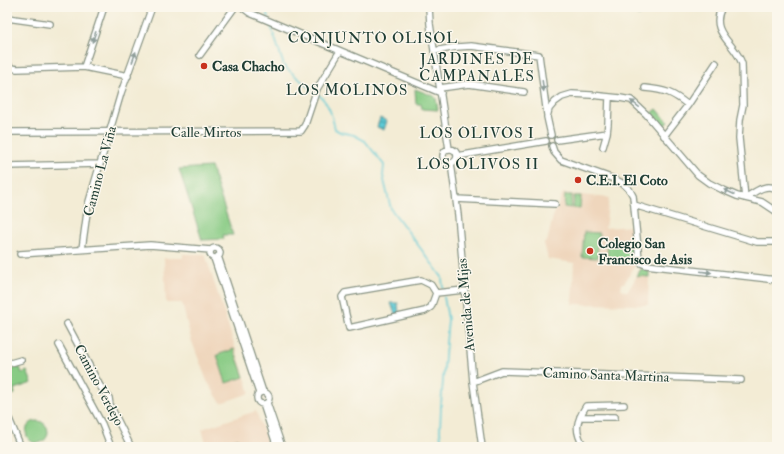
<svg xmlns="http://www.w3.org/2000/svg" width="784" height="454" font-family="'IM FELL Double Pica',serif">
  <style>
    .built { fill: #efd6bc }
    .green { fill: #88cb84; stroke: #54845c }
    .water { fill: url(#water-rules); stroke: #3e8485 }
    .lines { fill: none; stroke-linecap: round; stroke-linejoin: round }
    .stream { stroke: #5ecad6; stroke-width: 1.5 }
    .minor-casing { stroke: #899484; stroke-width: 8 }
    .minor { stroke: #fff; stroke-width: 5.5 }
    .oneway { fill: #8f9e9a }
    .poi-dot { fill: #c8321e; stroke: #fbf7ec; stroke-width: 1.5 }
    .labels { text-anchor: middle; dominant-baseline: central; stroke-width: 3; stroke-linejoin: round; paint-order: stroke }
    .poi-label { font-size: 14px; font-weight: bold; fill: #1f3d34; stroke: #fbf7ec; text-anchor: start }
    .street-label { font-size: 14px; fill: #1f3d34; stroke: #fbf7ec }
    .neighbourhood-label { font-size: 15px; letter-spacing: 1px; fill: #1f3d34; stroke: #fbf7ec }
  </style>
  <defs>
    <pattern id="water-rules" width="6" height="5" patternUnits="userSpaceOnUse"><rect width="6" height="5" fill="#5ecad6"/><path d="M0 2.5h6" fill="none" stroke="#4da5ae"/></pattern>
  </defs>
  <rect width="100%" height="100%" fill="#fbf7ec"/>
  <filter id="ink" filterUnits="userSpaceOnUse"><feTurbulence type="fractalNoise" baseFrequency=".025" numOctaves="2"/><feDisplacementMap in="SourceGraphic" scale="8" xChannelSelector="R" yChannelSelector="G"/><feConvolveMatrix kernelMatrix="1 2 1 2 8 2 1 2 1" color-interpolation-filters="sRGB"/></filter>
  <filter id="wash" filterUnits="userSpaceOnUse"><feTurbulence type="fractalNoise" baseFrequency=".012" numOctaves="4" result="noise"/><feDisplacementMap in="SourceGraphic" scale="16" xChannelSelector="R" yChannelSelector="G"/><feGaussianBlur stdDeviation="0.9" result="paint"/><feColorMatrix in="noise" values="0 0 0 0 0 0 0 0 0 0 0 0 0 0 0 0 0 1.4 0 .05"/><feComposite in="paint" operator="in"/></filter>
  <g filter="url(#wash)">
    <rect width="100%" height="100%" fill="#f3ecd5"/>
    <path class="built" d="M563 193 609 198 605 228 633 226 636 264 625 282 622 284 621 288 624 291H628L637 276 649 277 648 305 572 304 574 263 548 259 544 243 547 242 553 217Z
      M183 254H205L250 393 221 403 207 381 191 339 182 303H166L164 258H183Z
      M256 411 269 447H207L202 429Z"/>
    <path class="green" d="M415 89 434 96 436 99 438 110 422 109 421 104H416Z
      M657 109 668 122 662 127 651 114Z
      M211 167 233 235H223L224 239 202 240 179 169Z
      M565 195H572L571 208 564 207Z
      M574 196H581L580 209 573 208Z
      M584 232 599 233 597 258 582 257Z
      M632 243 633 258 608 260 607 245Z
      M641 269H649V277L637 276Z
      M234 349 244 377 226 383 217 355Z
      M20 367 22 373 27 371 32 383 14 389 15 394 7 396V371Z
      M26 432a11 11 0 1 1 22 0a11 11 0 1 1-22 0Z
      M238 438 241 447H209Z"/>
    <path class="water" d="M637 7H648L644 9 646 10V14H642L638 16 636 14 638 10Z
      M380 118 387 121 384 130 377 127Z
      M391 303H398L399 314H395Z"/>
    <g class="lines">
      <path class="stream" d="M267 7 266 11 268 17
        M271 26 284 66 312 90
        M319 95C330 105 332 116 335 129L340 132 354 135 365 141 384 165 383 176 391 209 442 277 443 289
        M442 447 440 431 441 405 448 319 444 297"/>
    </g>
  </g>
  <g filter="url(#ink)">
    <g class="lines">
      <defs>
        <path id="minor" d="M242 7 250 13 441 93
          M429 7 430 24 449 149
          M722 7C708 33 736 43 742 64L743 105 740 120 739 138 745 198C755 192 765 183 777 189
          M7 18 50 24
          M434 51 457 47 471 46 539 55 547 115
          M200 55 235 7
          M7 63 11 68 17 69 84 67 128 76
          M84 67 104 7
          M440 88 469 84 524 92
          M645 88C665 90 672 92 688 105
          M7 132 301 131 305 125 317 89 340 51
          M551 135 547 117 549 109 555 102 562 97 572 94 591 95 620 98 631 100 646 114 698 175 709 183 721 189 737 196 762 202 777 212
          M664 136 688 105 716 63
          M557 140 607 133 608 124 609 97
          M552 146 554 152 561 160 614 179C623 183 629 187 633 196L639 259 641 263 646 265 777 280
          M603 147 607 133
          M443 156a7 7 0 1 1 14 0a7 7 0 1 1-14 0Z
          M457 156 546 141
          M451 163 458 215 473 382 482 447
          M7 166 100 164
          M456 199 555 204
          M634 205 757 242H775
          M210 253a5 5 0 1 1 10 0a5 5 0 1 1-10 0Z
          M82 249 88 205 100 164 121 93 152 7
          M20 254 150 245 211 250
          M218 256 263 392
          M214 258 259 393
          M421 280 431 285 436 293 431 307 425 311 349 328 342 297 345 293Z
          M436 293 464 290
          M67 324 100 386 109 398 110 405 131 447
          M59 345 102 424 111 447
          M7 364 21 360
          M473 382 502 371 741 380
          M257 398a6 6 0 1 1 12 0a6 6 0 1 1-12 0Z
          M267 403 282 447
          M263 404 277 447
          M7 414 21 447
          M580 417H615
          M584 447C574 430 576 422 586 406L624 405"/>
      </defs>
      <use href="#minor" class="minor-casing"/>
      <use href="#minor" class="minor"/>
    </g>
    <defs><path id="oneway-solid" d="M-6-.8H1V-3.2L6.5 0L1 3.2V.8H-6Z"/></defs>
    <g class="oneway">
      <use href="#oneway-solid" transform="translate(94 37) rotate(109)"/>
      <use href="#oneway-solid" transform="translate(134 57) rotate(-71)"/>
      <use href="#oneway-solid" transform="translate(543 86) rotate(82)"/>
      <use href="#oneway-solid" transform="translate(635 104) rotate(-143)"/>
      <use href="#oneway-solid" transform="translate(729 192) rotate(-156)"/>
      <use href="#oneway-solid" transform="translate(706 272) rotate(7)"/>
    </g>
  </g>
  <g class="poi-dot">
    <circle cx="204" cy="66" r="4"/>
    <circle cx="578" cy="180" r="4"/>
    <circle cx="590" cy="251" r="4"/>
  </g>
  <g class="labels">
    <g class="poi-label">
      <text x="212" y="66">Casa Chacho</text>
      <text x="586" y="180">C.E.I. El Coto</text>
      <text x="598" y="243">Colegio San<tspan x="598" dy="16">Francisco de Asis</tspan></text>
    </g>
    <g class="street-label">
      <text x="206" y="132">Calle Mirtos</text>
      <text transform="translate(100 171) rotate(-75)">Camino La Viña</text>
      <text transform="translate(466 305) rotate(-95)">Avenida de Mijas</text>
      <text transform="translate(606 375) rotate(2)">Camino Santa Martina</text>
      <text transform="translate(99 385) rotate(62)">Camino Verdejo</text>
    </g>
    <g class="neighbourhood-label">
      <text x="373" y="38">CONJUNTO OLISOL</text>
      <text x="477" y="59">JARDINES DE<tspan x="477" dy="17">CAMPANALES</tspan></text>
      <text x="347" y="90">LOS MOLINOS</text>
      <text x="477" y="133">LOS OLIVOS I</text>
      <text x="478" y="164">LOS OLIVOS II</text>
    </g>
  </g>
  <rect width="784" height="454" fill="none" stroke="#fbf7ec" stroke-width="24"/>
</svg>
